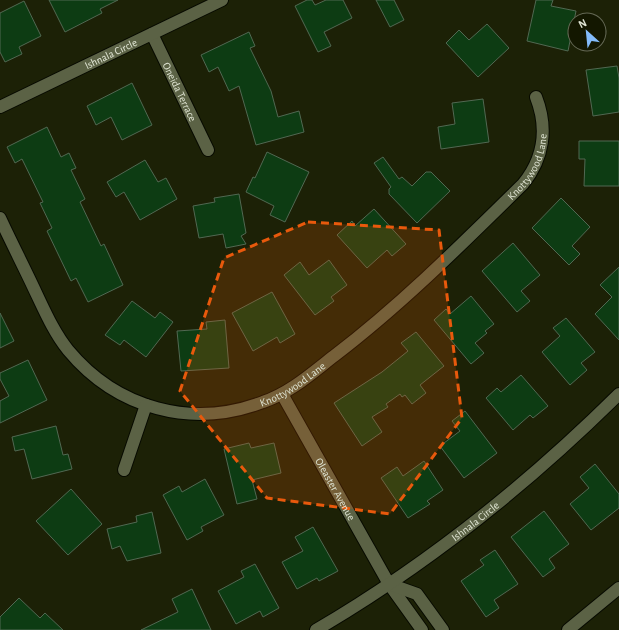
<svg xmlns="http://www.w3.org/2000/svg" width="619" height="630" font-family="'Alegreya Sans',sans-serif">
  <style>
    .building { fill: #0d3c13; stroke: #516852 }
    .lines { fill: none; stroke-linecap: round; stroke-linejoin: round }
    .minor-casing { stroke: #070a00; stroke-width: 14 }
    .minor { stroke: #5b6245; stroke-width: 12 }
    .marked { fill: #e8590c; fill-opacity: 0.2; stroke: #e8590c; stroke-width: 3; stroke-dasharray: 8 5; stroke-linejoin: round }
    .labels { text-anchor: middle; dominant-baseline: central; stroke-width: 3; stroke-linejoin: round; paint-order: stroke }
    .street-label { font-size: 11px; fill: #e0e5d4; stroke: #131700 }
  </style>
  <rect width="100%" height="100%" fill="#1c2106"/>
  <path class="building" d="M49 0H118L100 9 102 13 65 32Z
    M307 0H312L315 5 326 0H343L352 18 324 32 331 46 318 52 295 6Z
    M376 0H394L404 20 390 27Z
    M536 0H553L551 6 576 11 568 51 527 41Z
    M24 1 41 36 19 47 22 54 5 62 0 52V13Z
    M487 24 509 48 478 77 446 43 459 30 469 40Z
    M249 32 255 46 250 48 271 91 278 117 299 111 304 132 256 145 239 86 229 91 218 67 209 72 201 55Z
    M617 66 619 78V112L593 116 586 70Z
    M132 83 152 125 122 140 111 117 96 125 87 106Z
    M483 99 489 142 441 149 438 127 455 124 452 103Z
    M47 127 61 157 69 153 76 168 71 170 85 199 80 202 101 246 104 244 123 285 88 302 76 278 71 281 47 231 52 228 40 203 43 202 22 159 15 163 7 147Z
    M579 141H619V186H584L585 159H579Z
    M267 152 309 172 285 222 270 215 274 206 246 192 253 177 255 178Z
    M383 157 399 179 402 177 412 186 426 172H431L450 191 417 223 389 194V189L391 187 374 163Z
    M145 160 158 182 166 178 177 199 140 220 124 192 116 197 107 182Z
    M239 194 246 233 241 236 246 244 226 248 223 234 199 238 193 206 215 202 214 198Z
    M561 198 590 227 572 246 580 254 569 265 532 228Z
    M374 209 406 244 392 256 387 250 367 268 337 235 352 221 355 226Z
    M513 243 540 275 521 291 530 301 517 312 482 271Z
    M329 260 347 285 331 297 334 301 315 315 284 275 300 262 309 275Z
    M619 267V340L595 314 612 297 600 285Z
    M272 292 295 334 280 343 277 337 253 351 232 313Z
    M471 296 494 324 485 331 487 333 475 343 484 353 471 364 434 320 446 309 450 314Z
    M132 301 155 318 160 312 173 322 146 357 124 340 120 345 105 335Z
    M0 313 14 341 0 348Z
    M566 318 595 352 581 363 587 370 570 385 542 352 560 336 553 328Z
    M225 320 229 368 181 371 177 331 207 329 206 322Z
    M416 332 444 366 420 385 426 393 412 404 405 395 402 397 400 394 386 404 388 407 372 417 382 432 362 446 334 403 382 372 408 351 401 343Z
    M28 360 47 400 0 423V401L9 396 0 379V373Z
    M521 375 548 406 533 418 530 415 513 430 486 398 497 388 501 392Z
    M465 411 497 453 464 478 440 446 460 431 452 421Z
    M56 426 63 455 68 454 72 469 32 479 24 449 15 451 12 437Z
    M249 443 251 448 274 443 281 473 252 480 257 499 237 504 224 449Z
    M424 461 443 490 427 501 430 504 408 518 381 478 397 467 403 476Z
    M595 464 619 494V508L591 530 570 504 589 488 580 477Z
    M205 479 224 515 201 527 203 531 187 540 163 495 179 486 182 492Z
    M71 489 102 524 68 555 36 521Z
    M544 511 569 544 549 559 555 568 543 577 511 537Z
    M152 512 161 553 127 561 120 546 112 549 107 529 137 522 136 516Z
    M313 527 338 571 319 581 317 578 297 589 282 562 303 551 295 537Z
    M495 550 518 584 494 600 499 608 486 617 461 581 484 565 480 560Z
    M255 564 279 608 263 617 260 611 236 624 218 591 244 577 241 571Z
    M192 589 211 630H141L178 612 172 599Z
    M19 598 40 618 45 613 63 630H0V617Z"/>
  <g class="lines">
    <defs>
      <g id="minor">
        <path id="s1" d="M152 34 208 150"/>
        <path id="s2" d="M0 107 222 0"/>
        <path id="s3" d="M0 218C12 244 25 269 37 295 46 314 55 334 68 350 117 409 192 429 263 402 290 393 312 373 334 356 402 304 462 244 523 184 544 158 548 128 536 97"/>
        <path id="s4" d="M282 394 389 584 422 630"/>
        <path d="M124 470 146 405"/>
        <path d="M389 584 417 594 443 630"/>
        <path id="s5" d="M316 630C427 565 528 484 619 394"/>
        <path d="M568 630 619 588"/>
      </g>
    </defs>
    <use href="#minor" class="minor-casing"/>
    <use href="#minor" class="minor"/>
  </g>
  <path class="marked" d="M308 222 439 230 462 418 390 514 267 498 180 391 224 258Z"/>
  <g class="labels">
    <g class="street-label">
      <text stroke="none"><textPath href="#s2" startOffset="123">Ishnala Circle</textPath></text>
      <text stroke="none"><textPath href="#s1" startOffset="64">Oneida Terrace</textPath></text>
      <text stroke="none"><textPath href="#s3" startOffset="723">Knottywood Lane</textPath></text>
      <text stroke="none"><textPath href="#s3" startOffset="399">Knottywood Lane</textPath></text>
      <text stroke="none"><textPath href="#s4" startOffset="109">Oleaster Avenue</textPath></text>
      <text stroke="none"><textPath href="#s5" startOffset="193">Ishnala Circle</textPath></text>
    </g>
  </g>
  <g transform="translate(587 32) rotate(333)"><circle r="19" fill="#131700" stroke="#656955"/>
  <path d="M0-3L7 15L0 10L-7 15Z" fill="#83bcfa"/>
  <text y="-6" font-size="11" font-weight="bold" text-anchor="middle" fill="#e0e5d4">N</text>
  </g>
</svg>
